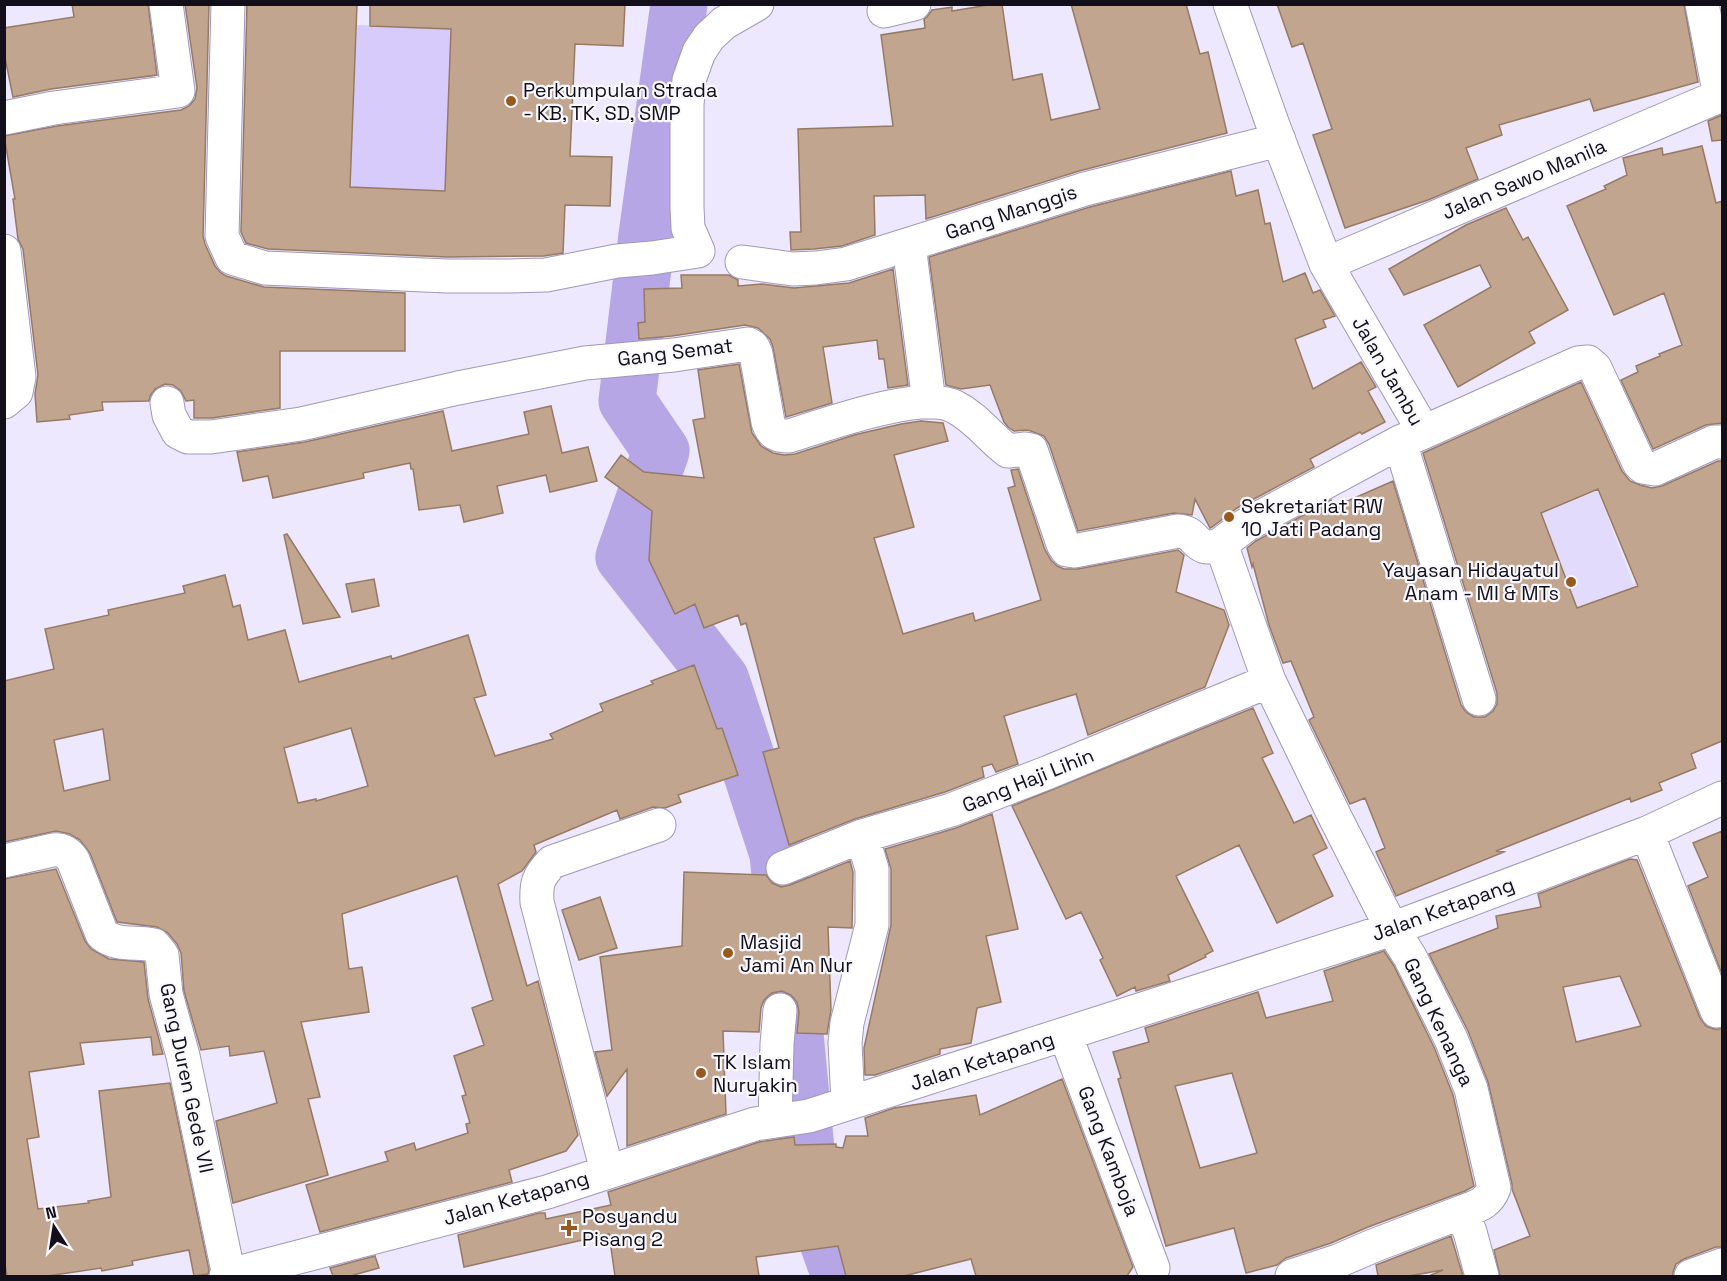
<svg xmlns="http://www.w3.org/2000/svg" width="1727" height="1281" font-family="'Space Grotesk',sans-serif">
  <style>
    .built { fill: #e3dbfc }
    .green { fill: #d6cbfa }
    .lines { fill: none; stroke-linecap: round; stroke-linejoin: round }
    .river { stroke: #b6a6e5; stroke-width: 57 }
    .building { fill: #c2a58f; stroke: #967a65; stroke-width: 1.5; fill-rule: evenodd }
    .minor-casing { stroke: #a098b8; stroke-width: 35 }
    .minor { stroke: #fff; stroke-width: 33 }
    .poi-dot { fill: #97591e; stroke: #f9f8fe; stroke-width: 2 }
    .labels { text-anchor: middle; dominant-baseline: central; stroke-width: 4.5; stroke-linejoin: round; paint-order: stroke }
    .poi-label { font-size: 20px; fill: #120f1a; stroke: #f9f8fe; text-anchor: start }
    .street-label { font-size: 20px; fill: #120f1a; stroke: #f9f8fe }
  </style>
  <rect width="100%" height="100%" fill="#ede8fd"/>
  <path class="built" d="M1598 491 1633 584 1645 580 1538 678 1490 533Z"/>
  <path class="green" d="M357 25 451 29 445 191 350 187Z"/>
  <g class="lines">
    <path class="river" d="M679 4 647 235 627 401 661 451 624 557 721 680 778 854 810 1192 840 1276"/>
  </g>
  <path class="building" d="M72 4H148L157 75 51 89 13 97 4 53V28L74 17Z
    M185 4H209L203 236 205 244 215 266 220 272 226 276 264 287 405 293V351H280V408L212 418H194V400L186 401 181 391 173 385 165 384 155 389 150 396 149 401 102 402 103 410 69 415 70 419 37 422 35 394 38 375 23 249 18 239 13 199H15L4 136 57 126 181 110 189 106 195 99 197 88Z
    M247 4H357L350 187 445 191 451 29 370 26V4H625L623 46 575 44 570 156 612 157 610 206 565 205 563 253 544 256 447 257 268 249 246 243 241 232Z
    M994 4H1002L1013 80 1042 74 1051 120 1100 109 1071 4H1186L1200 54 1208 52 1227 133 1079 171 926 219 925 195 874 196 875 235 842 246 814 249 791 250 790 232H801L798 129 893 126 881 35 925 28 924 19 927 17 932 10 952 7V11Z
    M1277 4H1684L1698 82 1594 111 1590 99 1499 125 1502 135 1466 148 1478 179 1428 200 1345 228 1313 135 1332 129 1303 43 1292 47Z
    M1722 115V140L1712 141 1708 121Z
    M1702 146 1716 203 1722 201V423L1706 425 1653 449 1621 380 1638 372 1636 366 1660 356 1659 354 1682 345 1664 293 1614 315 1567 206 1606 189 1604 186 1627 175 1623 158 1662 148 1663 155Z
    M1231 171 1236 196 1258 190 1265 224 1270 223 1283 282 1305 273 1313 293 1320 290 1335 316 1323 320 1326 327 1295 339 1313 389 1361 362 1376 387 1368 391 1385 422 1362 434 1360 432 1310 459 1314 467 1237 508 1212 527 1210 528 1195 499 1192 515 1174 513 1078 531 1049 444 1044 436 1028 430 1014 431 1008 427 1004 422 990 385 961 389 946 385 929 257 1090 207Z
    M1506 208 1523 240 1528 237 1568 310 1529 332 1535 343 1458 387 1424 325 1491 287 1480 265 1404 295 1389 269 1466 225Z
    M893 269 908 385 888 388 884 359H879L877 340 823 347 832 403 786 417 773 347 770 339 758 328 745 325 672 336 639 339 638 323 645 322 644 289 682 288 681 275H729L738 280V286L762 284 794 288 849 283Z
    M739 364 752 433 761 446 773 453 784 455 795 454 854 435 901 424 921 421 943 423 948 441 894 455 914 527 874 538 903 634 973 613 975 621 1041 600 1008 488 1015 486 1011 470 1018 469 1045 550 1051 560 1057 566 1064 569H1078L1178 550 1184 555 1176 592 1224 610 1229 625 1205 687 1088 735 1076 694 1004 716 1018 764 996 772 992 764 982 767 984 777 945 792 855 819 789 845 763 752 779 748 746 623 741 625 738 615 704 628 695 604 675 614 649 560 652 511 605 477 621 455 644 472 704 478 693 420 705 418 698 370Z
    M1581 382 1622 471 1630 481 1640 485 1652 488 1662 486 1718 461H1722V741L1691 754 1696 768 1659 783 1662 790 1631 802 1630 798 1496 851 1504 852 1396 896 1376 852 1385 848 1365 798 1350 804 1309 720 1314 717 1291 661 1283 663 1269 625 1253 564 1252 567 1247 548 1256 541 1331 500 1334 507 1393 481 1461 705 1466 712 1474 717H1485L1493 711 1497 704V693L1423 453ZM1598 489 1638 586 1577 608 1541 513Z
    M551 406 562 453 588 447 597 481 550 492 546 475 497 486 503 513 464 522 460 505 419 510 413 469H411L410 463 363 473 364 478 273 498 268 476 243 481 237 452 305 442 443 411 452 451 529 434 524 412Z
    M287 534 340 617 303 624 284 535Z
    M225 575 233 607 240 605 248 640 285 630 299 682 391 656 392 659 468 635 486 695 474 698 495 756 553 739 550 734 603 711 600 704 653 684 651 681 694 665 717 729 722 728 738 775 678 795 681 802 665 808 653 807 620 819 617 810 534 845 536 852 522 871 498 884 527 986 538 981 578 1135 566 1151 509 1170 512 1182 320 1232 306 1185 388 1161 385 1152 414 1143 416 1150 468 1133 466 1124 470 1123 462 1096 466 1095 454 1056 484 1045 472 1008 493 1000 457 876 342 914 349 969 362 967 369 1012 301 1022 320 1097 308 1099 328 1175 233 1203 216 1121 277 1103 264 1051 230 1056 229 1046 201 1050 184 991 181 953 177 944 168 933 157 927 117 922 90 853 80 840 70 834 56 831 4 842V681L54 669 45 629 109 615 108 610 185 593 183 586ZM351 728 368 786 316 801V799L298 803 284 748ZM103 729 110 780 64 791 54 740Z
    M374 579 379 606 352 612 346 584Z
    M1253 708 1273 753 1262 758 1294 823 1311 815 1327 848 1313 855 1333 896 1277 923 1239 845 1176 876 1213 951 1205 955 1206 957 1168 975 1170 981 1136 991 1135 987 1117 996 1100 960 1103 958 1081 912 1066 919 1012 806Z
    M992 814 1018 929 986 936 1001 1002 977 1008 971 1043 940 1049V1054L875 1075H865L864 1048 891 925V869L885 849 956 828Z
    M1722 831V974L1688 886 1708 877 1693 843Z
    M1630 859 1637 860 1700 1018 1706 1026 1714 1029H1722V1247H1716L1684 1259 1676 1264 1673 1272V1276H1500L1494 1250 1530 1236 1512 1189V1184L1488 1082 1468 1031 1429 954 1498 928 1496 916 1541 907 1538 894ZM1620 976 1641 1026 1576 1042 1563 987Z
    M850 861 853 872 852 928 828 927 831 1010 827 1034 797 1033 799 1012 797 1002 791 995 782 991 772 993 764 1000 761 1008 759 1032 723 1031 726 1114 627 1146V1069L607 1096 595 1052 612 1050 600 957 682 946 684 872 766 875 772 883 781 887 790 885Z
    M56 869 85 941 91 949 109 959 144 962 148 999 163 1054 153 1055 151 1037 80 1043 84 1064 29 1072 39 1137 27 1139 38 1209 89 1203 88 1201 111 1197 99 1091 170 1083 209 1270 208 1274 194 1276 189 1250 132 1261 133 1265 102 1271 101 1268 48 1276H7L4 1259V879Z
    M600 897 617 948 579 960 562 910Z
    M1384 951 1394 966 1434 1047 1453 1095 1474 1186 1465 1191 1368 1227 1331 1243 1286 1258 1277 1265 1246 1273 1234 1228 1166 1246 1118 1079 1121 1078 1113 1052 1149 1042 1145 1028 1258 992 1266 1018 1333 1001 1324 971ZM1232 1073 1257 1153 1200 1168 1175 1086Z
    M1062 1079 1133 1267 1127 1276H976L971 1259 904 1276H846L838 1246 756 1257 759 1276H615L609 1234 464 1267 458 1235 539 1213H545L546 1219 611 1205 608 1192 759 1142 794 1137 795 1145 836 1144V1147L843 1148 846 1136H868L865 1118 894 1108 976 1095 980 1115Z
    M1451 1236 1463 1276H1432L1431 1275 1443 1270 1409 1276H1378L1376 1265Z
    M375 1256 379 1268 350 1276H333L330 1268Z"/>
  <g class="lines">
    <defs>
      <path id="minor" d="M228 4 222 236 232 258 265 268 447 276H509L546 275 617 261 652 258 698 251 688 228 687 207V105L689 80 699 52 709 37 724 23 757 4
        M1230 4 1274 128 1326 264 1424 432 1400 442 1246 525 1221 544 1269 681 1335 817 1392 929 1410 957 1451 1039 1471 1089 1494 1188C1488 1204 1477 1206 1462 1212L1470 1232 1482 1276
        M1702 4 1720 96
        M884 11 914 4
        M4 118 54 108 178 91 166 4
        M909 245 929 402
        M4 251 19 377 16 392 4 402
        M742 262 793 269 816 268 846 264 1085 189 1279 140
        M1326 264 1722 95
        M167 403 169 415 178 432 188 437H211L301 424 458 388 585 363 674 355 748 344 753 347 756 354 768 422C772 434 777 436 789 436 825 425 922 389 955 407 977 418 990 438 1008 451L1025 449 1031 450 1063 544 1067 550 1074 551 1178 531C1200 532 1193 555 1221 544
        M1424 432 1578 363 1588 362 1595 368 1639 463 1643 467 1655 469 1714 442H1722
        M1400 442 1479 699
        M1647 833 1717 1011
        M4 861 53 850C63 849 68 853 73 860L102 934C116 947 137 941 154 945L162 955 166 994 183 1056 229 1276
        M783 868 862 836 951 810 1049 772 1269 681
        M1065 1034 1153 1268
        M848 1103 845 1043 847 1023 872 925V869L862 836
        M775 1121 777 1044 780 1010
        M607 1171 537 902C536 883 538 877 552 862L659 825
        M226 1276 547 1192 755 1124 809 1116 1392 929 1647 833 1722 798
        M1292 1276 1338 1261 1375 1245 1462 1212
        M1691 1276 1722 1265"/>
    </defs>
    <use href="#minor" class="minor-casing"/>
    <use href="#minor" class="minor"/>
  </g>
  <g class="poi-dot">
    <circle cx="511" cy="101" r="6"/>
    <circle cx="1229" cy="517" r="6"/>
    <circle cx="1571" cy="582" r="6"/>
    <circle cx="728" cy="953" r="6"/>
    <circle cx="701" cy="1073" r="6"/>
    <path d="M566 1219h6v6h6v6h-6v6h-6v-6h-6v-6h6z"/>
  </g>
  <g class="labels">
    <g class="poi-label">
      <text x="523" y="90">Perkumpulan Strada<tspan x="523" dy="23">- KB, TK, SD, SMP</tspan></text>
      <text x="1241" y="506">Sekretariat RW<tspan x="1241" dy="23">10 Jati Padang</tspan></text>
      <text x="1559" y="570" text-anchor="end">Yayasan Hidayatul<tspan x="1559" dy="23">Anam - MI &amp; MTs</tspan></text>
      <text x="740" y="942">Masjid<tspan x="740" dy="23">Jami An Nur</tspan></text>
      <text x="713" y="1062">TK Islam<tspan x="713" dy="23">Nuryakin</tspan></text>
      <text x="582" y="1216">Posyandu<tspan x="582" dy="23">Pisang 2</tspan></text>
    </g>
    <g class="street-label">
      <text transform="translate(1524 179) rotate(-23)">Jalan Sawo Manila</text>
      <text transform="translate(1011 212) rotate(-18)">Gang Manggis</text>
      <text transform="translate(675 352) rotate(-7)">Gang Semat</text>
      <text transform="translate(1388 371) rotate(60)">Jalan Jambu</text>
      <text transform="translate(1028 780) rotate(-22)">Gang Haji Lihin</text>
      <text transform="translate(1443 909) rotate(-20)">Jalan Ketapang</text>
      <text transform="translate(1439 1022) rotate(65)">Gang Kenanga</text>
      <text transform="translate(982 1061) rotate(-18)">Jalan Ketapang</text>
      <text transform="translate(187 1078) rotate(78)">Gang Duren Gede VII</text>
      <text transform="translate(1109 1151) rotate(69)">Gang Kamboja</text>
      <text transform="translate(516 1198) rotate(-16)">Jalan Ketapang</text>
    </g>
  </g>
  <rect width="1727" height="1281" fill="none" stroke="#120f1a" stroke-width="12"/>
  <g transform="translate(54 1227) rotate(348)" stroke="#f9f8fe" stroke-width="4.5" paint-order="stroke">
  <path d="M0-4.5L10 22L0 15L-10 22Z" fill="#120f1a"/>
  <text y="-9" font-size="16" font-weight="bold" text-anchor="middle" fill="#120f1a">N</text>
  </g>
</svg>
